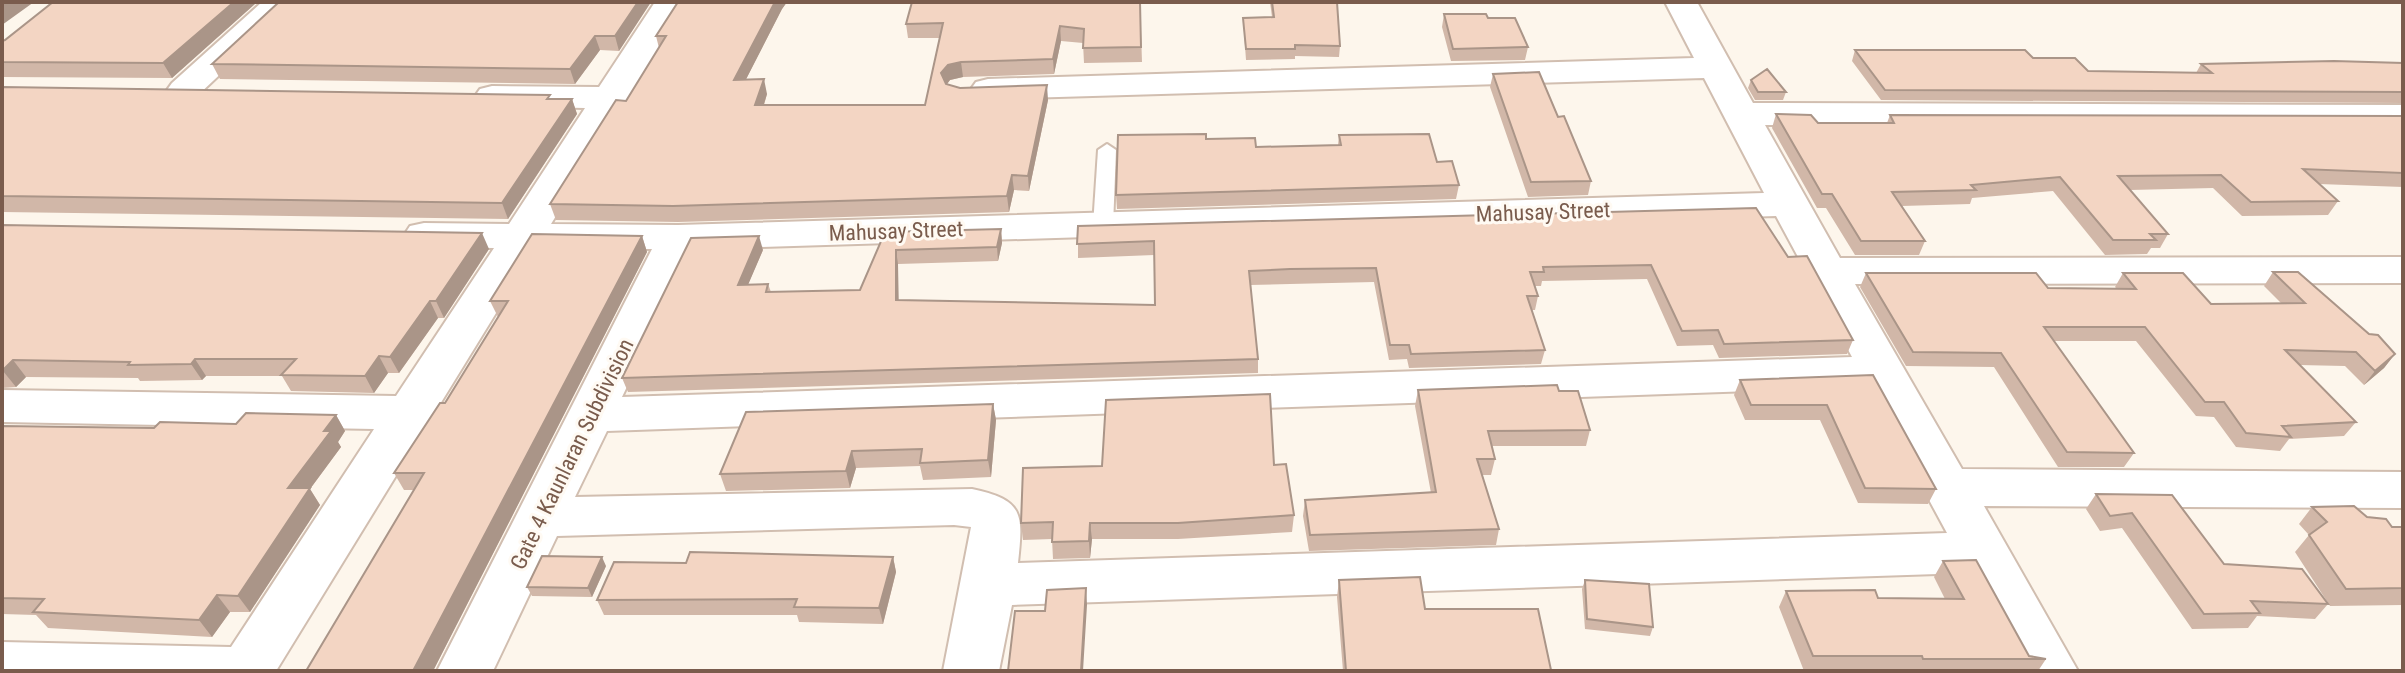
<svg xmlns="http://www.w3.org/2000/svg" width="2405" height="673" font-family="'Roboto Condensed',sans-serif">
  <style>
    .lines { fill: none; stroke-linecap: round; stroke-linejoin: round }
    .lane-casing { stroke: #d1beb0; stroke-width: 4 }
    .street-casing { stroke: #d1beb0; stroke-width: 4 }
    .lane { fill: #fff; fill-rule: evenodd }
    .street { fill: #fff; fill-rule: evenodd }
    .wall { fill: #d1b7a8 }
    .shaded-wall { fill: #aa9588 }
    .building { fill: #f3d5c3; stroke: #aa9588; stroke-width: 2 }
    .labels { text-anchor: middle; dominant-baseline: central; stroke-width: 6; stroke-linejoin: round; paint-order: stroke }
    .street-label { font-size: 22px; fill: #7a5c4d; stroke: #fffaf3 }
  </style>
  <rect width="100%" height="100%" fill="#fdf6ec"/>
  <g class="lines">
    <defs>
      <path id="lane" d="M1107 144 1116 150 1113 226 1103 232 1093 226 1098 150Z"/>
      <path id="street" d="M262 2H297L196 97 184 100 172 97 167 90 172 83Z
        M655 2H687L551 224 678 225 1764 193 1704 78 988 99 976 96 971 89 976 82 988 79 1694 58 1665 2H1697L1753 103 2403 105V127L1765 125 1840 258 2403 257V283L1855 284 1962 469 2403 472V508L1984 506 2078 671H2021L1968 573 1012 605 999 671H943L971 527 954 525 557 536 493 671H437L652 249 536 248 276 671H2V642L231 647 374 429 2 422V390L396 396 494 248 424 247 410 244 404 235 410 226 424 223 509 224 585 108 492 106 480 103 475 96 480 89 492 86 599 87ZM1776 216 1852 357 622 397 693 249ZM1868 387 1947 533 1018 563C1023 515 1025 500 972 489L575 497 607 431Z"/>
    </defs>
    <use href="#lane" class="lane-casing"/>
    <use href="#street" class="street-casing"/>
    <use href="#lane" class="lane"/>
    <use href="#street" class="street"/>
  </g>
  <path class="wall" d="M53 2H257L172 78 2 77V41L5 40Z
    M651 2 619 51 600 50 575 84 220 79 212 64Z
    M678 2H787L782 9 746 79 767 94 764 105H925L940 38H908L906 24 1140 2 1142 62 1084 63 1083 43 1061 41 1054 74 963 77 950 80 947 84 960 88 1048 100 1029 191 1014 190 1009 212 678 222 556 220 550 204 626 101 659 48 656 36Z
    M1270 2H1337L1340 46 1339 57 1295 56V59L1246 60 1243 18 1272 17Z
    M1444 14 1488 18 1528 47 1525 60 1451 61 1442 27Z
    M1855 50 2033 58 2088 71 2196 73 2201 64 2403 63V103L1881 100 1852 61Z
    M1493 74 1558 117 1591 181 1588 195 1528 197 1490 87Z
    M1751 80 1786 92 1783 100H1755L1748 88Z
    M2 87 572 99 577 114 508 219 2 212Z
    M1776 114 1818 123H1887L1890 115 2403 116V187L2319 184 2338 201 2328 215 2242 216 2213 188 2130 190 2168 234 2160 248H2151L2147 254 2105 255 2053 191 1972 198 1970 204 1902 206 1925 241 1919 255H1855L1826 208H1817L1772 128Z
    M1339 135 1437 162 1459 185 1456 199 1117 209 1116 195 1206 139 1256 147 1338 145Z
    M2 225 489 249 444 318H438L399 373H388L374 393 291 391 282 376H206L202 380 140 381 138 378 26 377 16 387 2 388Z
    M1078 226 1788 257 1853 340 1847 354 1719 358 1713 345 1677 346 1647 279 1542 281 1541 286H1535L1538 296 1535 310H1532L1545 350 1541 364 1409 368 1407 359 1389 360 1374 282 1290 284 1250 285 1258 359V373L628 392 622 378 763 250 748 284H768L771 292 860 290 885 232 1001 229 1002 243 998 261 898 264V300L1155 305 1154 255 1078 258Z
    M642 236 647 252 433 671H306L414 490H404L394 473 445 403 498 317 490 301Z
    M2273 272 2369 334 2395 354 2384 368 2364 385 2345 366 2299 365 2356 422 2344 436 2289 439 2280 451 2236 447 2214 417 2196 416 2136 341H2054L2134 453 2124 467H2058L1994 367 1906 366 1860 287 1866 273 2048 288 2117 289 2115 287 2123 273 2211 304 2281 303 2264 286Z
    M1873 375 1936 489 1928 504 1858 503 1820 420H1745L1734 395 1740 380Z
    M1418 390 1559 391 1590 430 1586 446H1492L1495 459 1491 475H1482L1499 529 1496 545 1309 551 1303 516 1305 500 1431 493 1415 406Z
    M993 404 996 420 991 477 923 480 920 466 856 468 850 488 726 491 720 474Z
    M336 415 345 431 338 442 341 447 310 489 320 505 250 612H230L212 637 48 628 36 615 2 614V426L154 428 236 424Z
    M1274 465 1294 515 1292 532 1178 539H1092L1090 558 1053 559 1052 539 1023 540 1021 523Z
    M2096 494 2172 495 2224 564 2328 604 2315 619 2257 616 2248 628 2192 629 2122 528 2100 531 2086 509Z
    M2312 507 2367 517 2392 527H2403V605L2330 606 2295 552 2309 535 2299 524Z
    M893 557 896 572 883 624 799 622 797 615H604L597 600 686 563Z
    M1943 561 2029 656 2046 659 2038 671H1804L1779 607 1786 591 1878 598 1945 599 1934 577Z
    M606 566 592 597 532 596 527 587Z
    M1339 580 1425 609H1538L1551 671H1343L1337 597Z
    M1585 580 1653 627 1650 636 1585 629 1582 589Z"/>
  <path class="shaded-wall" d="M5 2H34L2 25V4Z
    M234 2H257L172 78 163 63Z
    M638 2H651L619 51 615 36Z
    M775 2H787L782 9 738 95 734 80Z
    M1060 26 1061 41 1054 74 1053 59Z
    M595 36 600 50 575 84 570 69Z
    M961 62 963 77 950 80 944 88 941 73 948 65Z
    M764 79 767 94 759 120 755 105Z
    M1047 85 1048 100 1029 191 1028 176Z
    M572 99 577 114 508 219 502 203Z
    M1012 175 1014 190 1009 212 1007 196Z
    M1001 229 1002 243 998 261 997 247Z
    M482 233 489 249 444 318 436 301Z
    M642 236 647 252 433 671H413Z
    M759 236 763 250 742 299 738 285Z
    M896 250 898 264 899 314 896 300Z
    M430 301 438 318 399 373 390 357Z
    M2395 354 2384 368 2364 385 2375 371Z
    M379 356 388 373 374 393 365 376Z
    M195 359 206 376 202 380 191 364Z
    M13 360 26 377 16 387 3 371Z
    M993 404 996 420 991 477 988 460Z
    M336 415 345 431 338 442 341 447 310 489 320 505 250 612 238 596 288 488 324 431Z
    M852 451 856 468 850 488 846 471Z
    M1090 523 1092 539 1090 558 1089 541Z
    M602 557 606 566 592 597 588 588Z
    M893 557 896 572 883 624 879 608Z
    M1086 588 1087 605 1083 671H1081Z
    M217 595 230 612 212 637 199 620Z"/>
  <path class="building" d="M53 2H234L163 63 2 62V41L5 40Z
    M279 2H638L615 36H595L570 69 212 64Z
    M678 2H775L734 80 764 79 755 105H925L943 23 906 24 912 2H1140L1141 47 1083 48 1084 29 1060 26 1053 59 961 62 948 65 941 73 946 84 960 88 1047 85 1028 176 1012 175 1007 196 673 206 550 204 616 100 626 101 666 36H656Z
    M1272 2H1337L1340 46 1295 45V49H1246L1243 18 1274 17Z
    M1444 14H1486L1488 18H1515L1528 47 1453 49Z
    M1855 50H2025L2033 58H2075L2088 71 2212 73 2201 64 2334 61 2403 63V92L1885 90Z
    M1767 69 1786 92H1758L1751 80Z
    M1539 72 1558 117 1564 116 1591 181 1531 182 1493 74Z
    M2 87 550 95 547 99H572L502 203 2 196Z
    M1776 114 1811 115 1818 123H1894L1890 115 2403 116V173L2303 169 2338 201 2251 202 2221 175 2118 176 2168 234H2150L2156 240H2113L2060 177 1971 185 1976 190 1892 192 1925 241H1861L1832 194H1822Z
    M1206 134V139L1255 138 1256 147 1341 145 1339 135 1429 134 1437 162 1452 161 1459 185 1116 195 1118 135Z
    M1756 208 1788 257 1807 256 1853 340 1724 344 1718 330 1682 331 1651 265 1543 267 1544 272H1530L1538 296H1527L1545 350 1411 354 1409 345H1390L1376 268 1290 269 1249 271 1258 359 622 378 691 238 759 236 738 285 768 284 766 292 860 290 885 232 1001 229 997 247 896 250V300L1155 305 1154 241 1077 244 1078 226Z
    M2 225 482 233 436 301H430L390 357 379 356 365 376 281 375 296 359H195L191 364 128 365 130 362 13 360 2 371Z
    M532 234 642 236 413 671H306L424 473H394L440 403H445L508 301H490Z
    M2273 272H2298L2369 334 2378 335 2395 354 2375 371 2356 352 2285 350 2356 422 2282 426 2291 437 2246 433 2224 402H2205L2145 327H2044L2134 453 2067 452 2001 353 1913 352 1866 273H2036L2048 288 2136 289 2123 273H2183L2211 304 2305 303Z
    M1873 375 1936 489 1865 488 1827 405H1751L1740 380Z
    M1557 385 1559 391H1578L1590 430 1488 431 1495 459H1477L1499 529 1310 535 1305 500 1436 492 1418 390Z
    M1270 394 1274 465 1286 464 1294 515 1178 523H1090L1089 541 1052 542 1053 522 1021 523 1023 468 1102 466 1106 400Z
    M993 404 988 460 920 463 922 449 852 451 846 471 720 474 746 412Z
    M246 413 336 415 324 431H331L288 488H310L238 596 217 595 199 620 33 612 44 599 2 598V426L154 428 160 422 236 424Z
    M2096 494 2172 495 2224 564 2302 569 2328 604 2251 601 2260 613 2204 614 2132 513 2110 516Z
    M2354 506 2367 517 2386 519 2392 527H2403V588L2346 589 2309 535 2327 522 2312 507Z
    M690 552 893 557 879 608 794 607 797 599 597 600 614 562 686 563Z
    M542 556 602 557 588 588 527 587Z
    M1976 560 2029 656 2046 659H1923L1922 656H1813L1786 591 1875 590 1878 598 1964 599 1943 561Z
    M1420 577 1425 609H1538L1551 670 1346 671 1339 580Z
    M1585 580 1649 584 1653 627 1587 619Z
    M1086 588 1081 671H1008L1015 611H1045L1047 590Z"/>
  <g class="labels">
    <g class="street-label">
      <text transform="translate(1543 212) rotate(-2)">Mahusay Street</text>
      <text transform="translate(896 231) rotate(-2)">Mahusay Street</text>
      <text transform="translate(572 454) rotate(-64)">Gate 4 Kaunlaran Subdivision</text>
    </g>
  </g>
  <rect width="2405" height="673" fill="none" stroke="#7a5c4d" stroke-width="8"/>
</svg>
